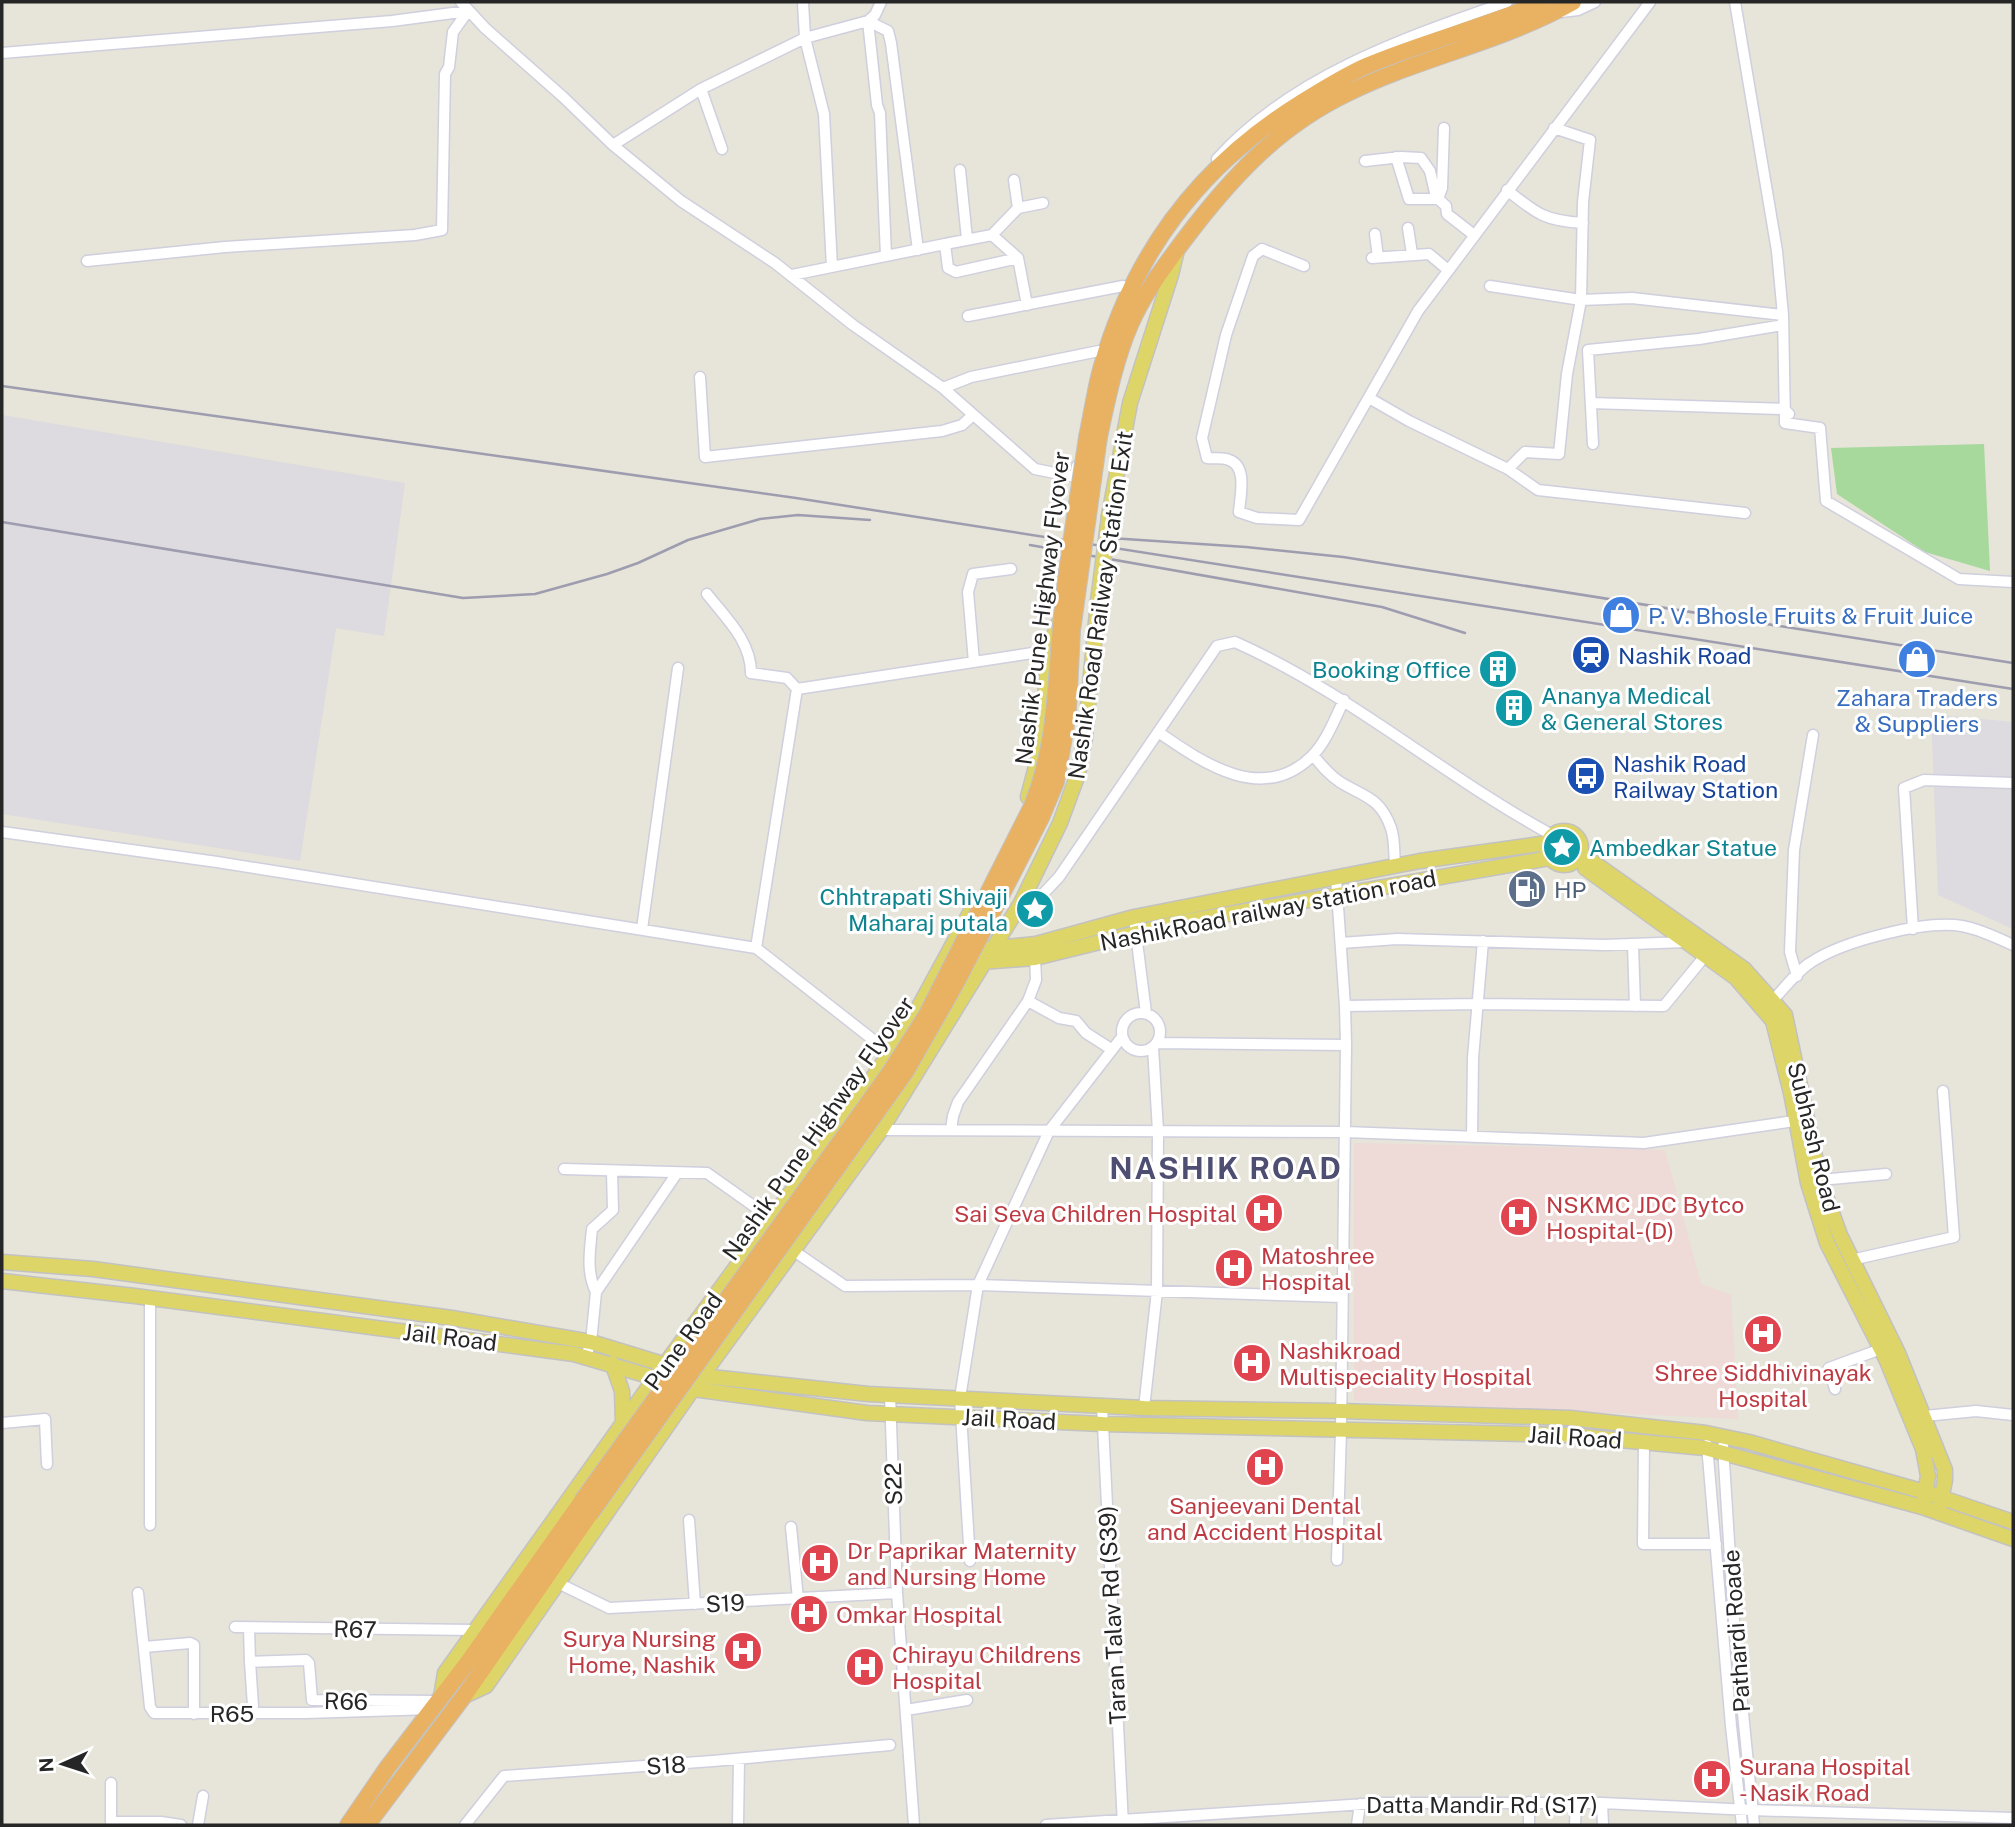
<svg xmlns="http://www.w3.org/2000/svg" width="2015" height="1827" font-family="'Public Sans',sans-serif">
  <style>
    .industrial { fill: #dddae0 }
    .medical { fill: #eedad7 }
    .green { fill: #a7d89c }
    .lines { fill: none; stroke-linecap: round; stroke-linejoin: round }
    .minor-casing { stroke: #cfcfde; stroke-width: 13 }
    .major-casing { stroke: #c2c2c2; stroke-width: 17 }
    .highway-casing { stroke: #c2c2c2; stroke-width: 18 }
    .minor { stroke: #fff; stroke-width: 10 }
    .major { stroke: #ded568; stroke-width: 14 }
    .highway { stroke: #e9b263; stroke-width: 16 }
    .rail { stroke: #9e9daf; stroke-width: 2.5 }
    .major-bridge-casing { stroke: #c2c2c2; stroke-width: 17; stroke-linecap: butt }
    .highway-bridge-casing { stroke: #c2c2c2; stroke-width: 18; stroke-linecap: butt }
    .major-bridge { stroke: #ded568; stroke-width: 14 }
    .highway-bridge { stroke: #e9b263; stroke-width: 16 }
    .labels { text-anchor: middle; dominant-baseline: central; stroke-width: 6; stroke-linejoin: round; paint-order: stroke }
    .street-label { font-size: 23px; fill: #262626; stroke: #fff }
    .shop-label { font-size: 23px; fill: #366cbe; stroke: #fff; text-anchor: start }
    .transit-label { font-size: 23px; fill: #164399; stroke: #fff; text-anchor: start }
    .culture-label { font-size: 23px; fill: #0d838f; stroke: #fff; text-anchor: end }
    .service-label { font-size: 23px; fill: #4e5e75; stroke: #fff; text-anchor: start }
    .health-label { font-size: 23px; fill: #be3a42; stroke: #fff; text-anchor: start }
    .district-label { font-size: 30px; font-weight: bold; letter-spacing: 2px; fill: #4d4e71; stroke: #fff }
  </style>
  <rect width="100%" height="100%" fill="#e7e4d9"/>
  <path class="industrial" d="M2 415 405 483 384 636 336 628 300 861 2 814Z
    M1931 714 2013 722V929L1938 895Z"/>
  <path class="medical" d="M1354 1143 1665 1150 1701 1284 1731 1295 1738 1419 1354 1401Z"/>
  <path class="green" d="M1984 444 1990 571 1925 552 1837 494 1831 448Z"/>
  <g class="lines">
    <defs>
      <path id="minor" d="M461 2 485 28 562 96 613 145 681 201 775 263 853 325 943 388 1035 469 1075 477 1077 466
        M803 2 805 38 824 114 832 267
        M1735 2 1777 251 1783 315 1785 423 1820 428 1826 501 1959 579 2013 582
        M1561 12 1578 10 1595 2
        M2 53 392 21 468 11
        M701 89 722 149
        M613 145 701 89 805 38 868 21 875 15 881 2
        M1396 157 1409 199H1438L1442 188 1444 128
        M1217 159C1292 76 1404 38 1507 2
        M1365 161 1401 157 1421 158 1430 171 1436 197 1446 206 1447 214 1474 235
        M960 170 967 239
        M1507 190C1536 213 1544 221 1583 223
        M1018 208 1043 203
        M1408 228 1412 254
        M1375 234 1378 257
        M992 235 1018 258
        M945 244 992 235 1018 208 1014 180
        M886 256 880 113 877 105 868 21 888 31 891 43 918 250
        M1372 258 1429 254 1448 270
        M87 261 225 247 415 235 442 230 445 74 449 67 453 32 468 11
        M1304 266 1262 249 1253 256 1226 335 1202 438 1207 458C1214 459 1223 457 1229 460 1248 466 1240 497 1239 512L1257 518 1299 520 1418 311 1650 2
        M792 275 945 244 948 268 956 272 1018 258 1027 305
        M1490 286 1581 300 1583 202 1590 140 1554 128
        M968 316 1123 286
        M700 377 705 457 942 431 962 425 973 415
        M943 388 971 377 1099 351
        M1369 398 1409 421 1508 469 1525 452 1559 454 1567 374 1581 300 1632 298 1783 315
        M1591 403 1784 409 1789 414
        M1593 444 1588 350 1699 339 1783 325
        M1508 469 1538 490 1745 513
        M707 594C726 618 751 641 751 673L787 678 797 689
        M974 662 968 592 973 574 1011 569
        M1158 732C1203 763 1263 805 1312 756 1327 741 1335 718 1344 700
        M1313 755C1321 765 1329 775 1340 782 1364 797 1380 797 1391 828 1395 839 1394 854 1395 866
        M2 832 217 862 756 948
        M1336 878 1345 1006 1346 1045 1341 1430 1337 1560
        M1021 903 1043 894 1059 877 1217 646 1235 642C1350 693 1443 776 1552 835
        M1135 926 1146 1013
        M642 929 678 668
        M1913 929 1904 788 1924 780 2013 783
        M1341 943 1397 939 1604 945 1687 942
        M1633 945 1635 1006
        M1797 976 1790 952 1794 850 1813 735
        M1028 1001 1059 1018 1076 1021 1086 1033 1111 1049
        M1772 1001C1784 989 1796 972 1810 963 1842 941 1925 920 1962 926 1979 929 1998 938 2013 945
        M1345 1006 1479 1004 1664 1006 1705 956
        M1122 1032a19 19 0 1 1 38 0a19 19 0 1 1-38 0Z
        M1122 1037 1049 1131 978 1285 1342 1297
        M1157 1043 1346 1045
        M890 1053 756 948 797 689 1039 652
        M881 1130 1345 1132 1644 1143 1801 1120
        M951 1130 953 1116 958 1102 1028 1001 1036 980 1035 958
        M1472 1137 1473 1058 1483 941
        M564 1169 707 1173 772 1219
        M1820 1180 1886 1174
        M794 1251 845 1286 978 1285 960 1398 970 1561
        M1851 1260 1954 1237 1943 1091
        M596 1292C586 1272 590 1250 592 1229L613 1210 612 1172
        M586 1356 591 1342 596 1292 677 1173
        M1835 1389 1829 1368 1881 1349
        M890 1395 897 1593 914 1825
        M1102 1405 1123 1825
        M1144 1408 1157 1291 1158 1131 1153 1047
        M1925 1416 1976 1411 2013 1415
        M2 1423 45 1419 47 1464
        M1644 1442 1643 1544H1716
        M1707 1445 1731 1726 1742 1825
        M1723 1446 1734 1621 1754 1825
        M689 1520 695 1604
        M150 1525V1298
        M791 1527 798 1599
        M558 1583 609 1608 897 1593
        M138 1593 150 1707 154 1713H306L432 1709
        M235 1627 475 1630
        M249 1628 250 1662
        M144 1647 190 1643 194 1645V1714
        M253 1706 250 1662 306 1660 309 1663 312 1700 438 1701
        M906 1710 967 1700
        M111 1783V1822H161L181 1825
        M1602 1803 1603 1825
        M198 1825 203 1796
        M465 1825 504 1776 713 1761 890 1745
        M738 1825 739 1759
        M1046 1825 1380 1803H1602L1751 1810 2013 1818
        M1357 1825 1360 1804
        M1529 1825V1802
        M1575 1825 1576 1802"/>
      <path id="major" d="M1109 516 1130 403 1171 275 1177 250
        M1028 797 1043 740 1047 664 1057 625
        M1547 848a17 17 0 1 1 34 0a17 17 0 1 1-34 0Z
        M1580 853 1744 969 1785 1015 1820 1180 1840 1235 1898 1353 1945 1470V1480L1940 1505
        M1585 868 1736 978 1773 1021 1791 1093 1808 1183 1827 1243 1887 1361 1923 1449 1928 1476 1924 1501
        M986 949 1036 944 1134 917 1420 861 1547 843
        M981 962 1035 958 1177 923 1550 858
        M2 1262 93 1269 452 1318 591 1342 702 1376 868 1394 1144 1408 1341 1411 1570 1418 1706 1433 1749 1442 1925 1492 2013 1522
        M2 1281 135 1296 574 1354 693 1389 867 1413 1103 1424 1568 1435 1705 1448 1922 1507 2013 1539
        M612 1363 622 1391 623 1424
        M464 1696 486 1686 702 1376 881 1130 1021 903 1060 823 1078 774 1085 737 1098 601
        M441 1697 445 1673 655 1378 843 1121 909 1025 972 909"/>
      <path id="highway" d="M1087 437C1092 414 1095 391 1101 369 1133 254 1198 167 1299 104 1320 91 1342 77 1364 67 1422 42 1485 27 1543 2
        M1099 437C1107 400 1115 360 1130 325 1144 293 1163 268 1184 240 1230 179 1277 127 1348 93 1421 57 1502 42 1573 2
        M348 1825 387 1768 468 1662 582 1501
        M367 1825 464 1696 590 1514"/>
    </defs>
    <use href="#minor" class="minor-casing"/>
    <use href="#major" class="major-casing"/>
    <use href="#highway" class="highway-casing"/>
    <use href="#minor" class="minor"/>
    <use href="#major" class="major"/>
    <use href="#highway" class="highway"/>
    <path class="rail" d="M2 386 796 498 2013 689
      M2 522 463 598 535 594 607 574 638 563 688 540 760 519 798 515 870 520
      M1110 538 1246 547 1343 557 2013 663
      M1030 545 1382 607 1465 633"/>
    <defs>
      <path id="major-bridge" d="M1098 601 1109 516"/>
      <path id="highway-bridge" d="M582 1501 889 1074 926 1016 1032 806C1059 739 1055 676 1063 606 1069 549 1079 493 1087 437
        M590 1514 906 1071 956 983 1041 818 1056 782 1063 743 1068 712 1072 631 1099 437"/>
    </defs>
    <use href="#major-bridge" class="major-bridge-casing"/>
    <use href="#highway-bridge" class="highway-bridge-casing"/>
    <use href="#major-bridge" class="major-bridge"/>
    <use href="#highway-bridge" class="highway-bridge"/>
  </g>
  <defs>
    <symbol id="shop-disc" viewBox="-11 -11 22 22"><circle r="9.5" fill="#3f7fe0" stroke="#fff"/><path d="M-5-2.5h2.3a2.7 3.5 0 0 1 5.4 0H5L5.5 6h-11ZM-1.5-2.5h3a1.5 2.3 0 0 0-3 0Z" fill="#fff"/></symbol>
    <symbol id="station-disc" viewBox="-11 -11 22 22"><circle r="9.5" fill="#1a4fb4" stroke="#fff"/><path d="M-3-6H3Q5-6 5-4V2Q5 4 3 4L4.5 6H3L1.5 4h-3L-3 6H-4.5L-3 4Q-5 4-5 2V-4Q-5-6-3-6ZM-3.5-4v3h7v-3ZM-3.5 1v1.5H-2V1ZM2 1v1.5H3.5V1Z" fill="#fff"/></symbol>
    <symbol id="building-disc" viewBox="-11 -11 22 22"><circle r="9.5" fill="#0f9aa8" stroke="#fff"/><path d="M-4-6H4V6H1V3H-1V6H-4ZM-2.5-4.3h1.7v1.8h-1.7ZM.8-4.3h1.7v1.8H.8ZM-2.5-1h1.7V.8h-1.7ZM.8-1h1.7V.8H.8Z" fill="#fff"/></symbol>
    <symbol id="bus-disc" viewBox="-11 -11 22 22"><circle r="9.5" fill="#1a4fb4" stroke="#fff"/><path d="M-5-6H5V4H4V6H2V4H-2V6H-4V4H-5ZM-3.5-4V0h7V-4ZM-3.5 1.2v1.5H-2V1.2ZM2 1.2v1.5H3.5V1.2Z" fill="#fff"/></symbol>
    <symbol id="sight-disc" viewBox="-11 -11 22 22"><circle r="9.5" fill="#0f9aa8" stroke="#fff"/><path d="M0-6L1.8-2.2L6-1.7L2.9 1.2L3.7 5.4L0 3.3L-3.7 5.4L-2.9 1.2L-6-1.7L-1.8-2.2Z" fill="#fff"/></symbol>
    <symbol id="fuel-disc" viewBox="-11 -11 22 22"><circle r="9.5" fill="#5c6f8a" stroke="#fff"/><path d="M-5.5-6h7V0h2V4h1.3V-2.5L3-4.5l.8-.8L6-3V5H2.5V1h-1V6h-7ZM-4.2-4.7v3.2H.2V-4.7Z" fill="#fff"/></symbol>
    <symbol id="hospital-disc" viewBox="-11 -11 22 22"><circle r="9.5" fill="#e0444e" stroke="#fff"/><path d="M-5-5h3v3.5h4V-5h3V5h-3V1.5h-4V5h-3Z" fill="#fff"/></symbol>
  </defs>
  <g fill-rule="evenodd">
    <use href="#shop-disc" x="1599" y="593" width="44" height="44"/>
    <use href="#station-disc" x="1569" y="633" width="44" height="44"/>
    <use href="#shop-disc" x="1895" y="637" width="44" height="44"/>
    <use href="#building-disc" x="1476" y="647" width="44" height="44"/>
    <use href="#building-disc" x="1492" y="686" width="44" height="44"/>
    <use href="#bus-disc" x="1564" y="754" width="44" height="44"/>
    <use href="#sight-disc" x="1540" y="825" width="44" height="44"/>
    <use href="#fuel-disc" x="1505" y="867" width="44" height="44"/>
    <use href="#sight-disc" x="1013" y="887" width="44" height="44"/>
    <use href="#hospital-disc" x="1242" y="1191" width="44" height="44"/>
    <use href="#hospital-disc" x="1497" y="1195" width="44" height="44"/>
    <use href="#hospital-disc" x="1212" y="1246" width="44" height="44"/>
    <use href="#hospital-disc" x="1741" y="1312" width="44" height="44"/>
    <use href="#hospital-disc" x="1230" y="1341" width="44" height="44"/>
    <use href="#hospital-disc" x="1243" y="1445" width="44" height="44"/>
    <use href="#hospital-disc" x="798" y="1541" width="44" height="44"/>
    <use href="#hospital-disc" x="787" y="1592" width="44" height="44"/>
    <use href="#hospital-disc" x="721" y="1629" width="44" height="44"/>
    <use href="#hospital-disc" x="843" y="1645" width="44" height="44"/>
    <use href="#hospital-disc" x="1690" y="1757" width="44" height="44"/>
  </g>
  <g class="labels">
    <g class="street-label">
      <text transform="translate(1100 605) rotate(-82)">Nashik Road Railway Station Exit</text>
      <text transform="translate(1042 608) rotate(-83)">Nashik Pune Highway Flyover</text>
      <text transform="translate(1268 910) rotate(-11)">NashikRoad railway station road</text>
      <text transform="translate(818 1128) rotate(-55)">Nashik Pune Highway Flyover</text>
      <text transform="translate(1814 1137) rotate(76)">Subhash Road</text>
      <text transform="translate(450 1337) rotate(7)">Jail Road</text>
      <text transform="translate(683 1341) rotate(-54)">Pune Road</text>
      <text transform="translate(1009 1419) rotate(3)">Jail Road</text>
      <text transform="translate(1575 1437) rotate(4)">Jail Road</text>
      <text transform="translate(893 1484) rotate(-92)">S22</text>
      <text transform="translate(725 1603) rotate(-3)">S19</text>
      <text transform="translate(1112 1615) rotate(-93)">Taran Talav Rd (S39)</text>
      <text transform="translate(355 1629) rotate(1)">R67</text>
      <text transform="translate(1736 1631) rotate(-94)">Pathardi Roade</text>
      <text transform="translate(346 1701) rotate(1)">R66</text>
      <text x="232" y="1713">R65</text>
      <text transform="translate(666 1765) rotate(-4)">S18</text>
      <text x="1482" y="1804">Datta Mandir Rd (S17)</text>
    </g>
    <g class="shop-label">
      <text x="1648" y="615">P. V. Bhosle Fruits &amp; Fruit Juice</text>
      <text x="1917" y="697" text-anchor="middle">Zahara Traders<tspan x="1917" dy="26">&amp; Suppliers</tspan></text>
    </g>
    <g class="transit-label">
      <text x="1618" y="655">Nashik Road</text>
      <text x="1613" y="763">Nashik Road<tspan x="1613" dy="26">Railway Station</tspan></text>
    </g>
    <g class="culture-label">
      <text x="1471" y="669">Booking Office</text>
      <text x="1541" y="695" text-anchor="start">Ananya Medical<tspan x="1541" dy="26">&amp; General Stores</tspan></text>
      <text x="1589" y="847" text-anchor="start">Ambedkar Statue</text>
      <text x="1008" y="896">Chhtrapati Shivaji<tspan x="1008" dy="26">Maharaj putala</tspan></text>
    </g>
    <g class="service-label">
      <text x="1554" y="889">HP</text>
    </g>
    <g class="health-label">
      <text x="1546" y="1204">NSKMC JDC Bytco<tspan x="1546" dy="26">Hospital-(D)</tspan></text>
      <text x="1237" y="1213" text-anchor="end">Sai Seva Children Hospital</text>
      <text x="1261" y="1255">Matoshree<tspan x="1261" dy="26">Hospital</tspan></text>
      <text x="1279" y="1350">Nashikroad<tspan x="1279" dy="26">Multispeciality Hospital</tspan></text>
      <text x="1763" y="1372" text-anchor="middle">Shree Siddhivinayak<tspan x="1763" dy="26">Hospital</tspan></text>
      <text x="1265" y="1505" text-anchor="middle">Sanjeevani Dental<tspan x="1265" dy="26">and Accident Hospital</tspan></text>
      <text x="847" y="1550">Dr Paprikar Maternity<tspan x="847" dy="26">and Nursing Home</tspan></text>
      <text x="836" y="1614">Omkar Hospital</text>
      <text x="716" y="1638" text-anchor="end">Surya Nursing<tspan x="716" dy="26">Home, Nashik</tspan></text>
      <text x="892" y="1654">Chirayu Childrens<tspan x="892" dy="26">Hospital</tspan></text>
      <text x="1739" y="1766">Surana Hospital<tspan x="1739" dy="26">- Nasik Road</tspan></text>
    </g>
    <g class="district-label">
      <text x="1226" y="1168">NASHIK ROAD</text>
    </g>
  </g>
  <rect width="2015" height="1827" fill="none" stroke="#262626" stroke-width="7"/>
  <g transform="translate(63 1764) rotate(267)" stroke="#ffffff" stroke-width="5" paint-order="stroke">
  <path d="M0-5L12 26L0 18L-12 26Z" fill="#262626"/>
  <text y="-10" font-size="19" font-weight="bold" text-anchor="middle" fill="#262626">N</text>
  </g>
</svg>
